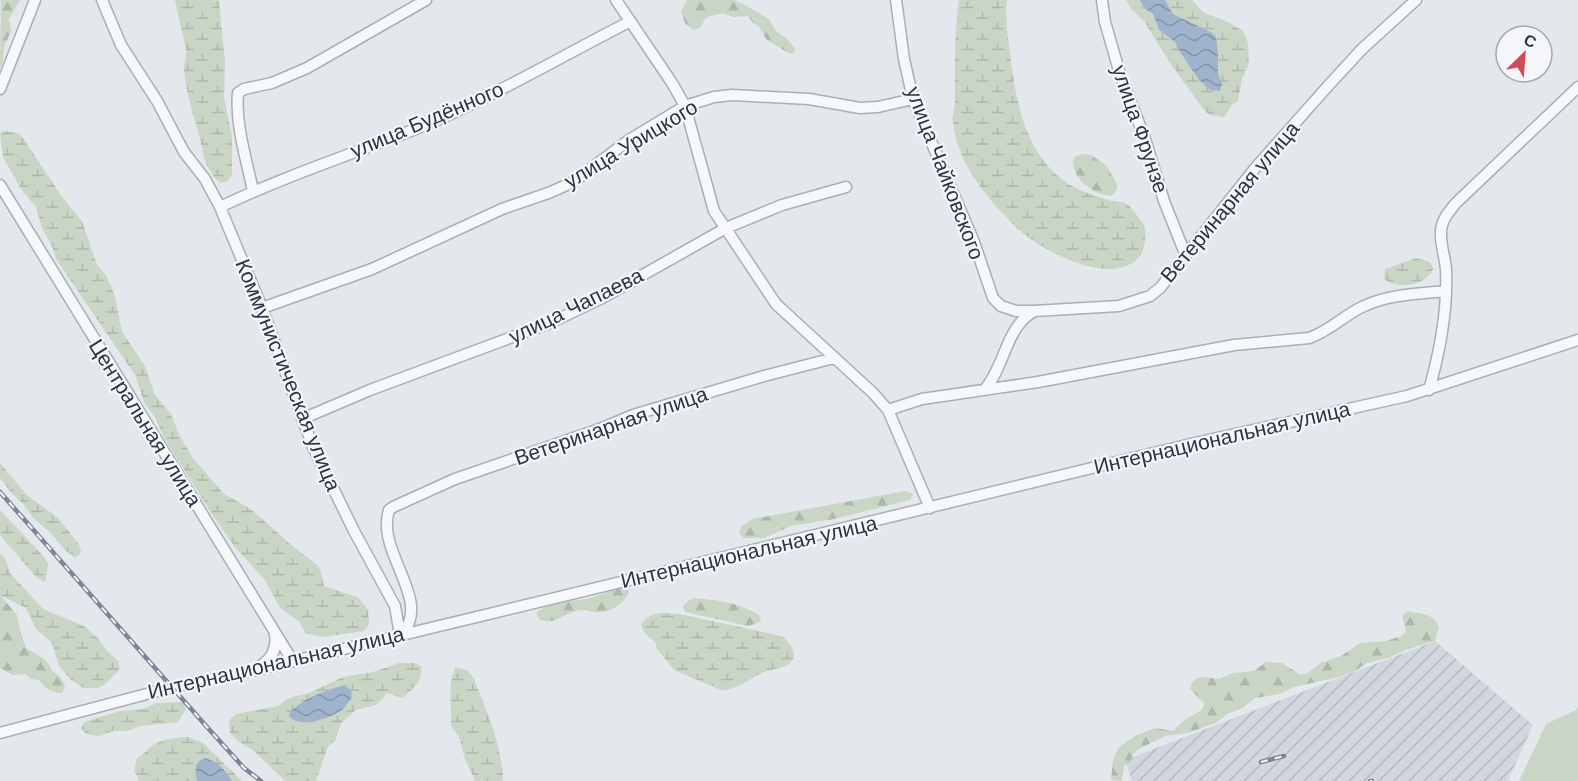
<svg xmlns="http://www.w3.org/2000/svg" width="1578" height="781" font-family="'DM Sans',sans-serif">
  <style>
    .industrial { fill: url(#industrial-furrows) }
    .green { fill: #c9d6c5 }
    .forest { fill: url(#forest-firs) }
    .wetland { fill: url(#wetland-marsh); fill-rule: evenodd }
    .water { fill: url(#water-waves) }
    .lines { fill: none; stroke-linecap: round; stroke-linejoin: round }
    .minor-casing { stroke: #a9aeb7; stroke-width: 13 }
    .minor { stroke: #f7f8fa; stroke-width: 10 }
    .rail-casing { stroke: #7d8696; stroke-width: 4.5 }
    .rail { stroke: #f4f6f9; stroke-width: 2; stroke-dasharray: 7; stroke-linecap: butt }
    .labels { text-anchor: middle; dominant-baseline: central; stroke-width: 4.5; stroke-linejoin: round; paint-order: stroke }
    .street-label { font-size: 21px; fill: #2b3445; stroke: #f4f6f9 }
  </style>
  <defs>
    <pattern id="industrial-furrows" width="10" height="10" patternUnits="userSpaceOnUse" patternTransform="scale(1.5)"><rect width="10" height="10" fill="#d2d6de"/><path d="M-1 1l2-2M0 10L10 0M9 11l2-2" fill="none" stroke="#b4b8c0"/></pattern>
    <pattern id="forest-firs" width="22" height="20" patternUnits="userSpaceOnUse" patternTransform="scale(1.5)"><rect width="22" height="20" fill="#c9d6c5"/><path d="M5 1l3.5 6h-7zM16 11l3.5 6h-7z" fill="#adb8ab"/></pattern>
    <pattern id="wetland-marsh" width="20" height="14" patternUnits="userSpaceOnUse" patternTransform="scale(1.5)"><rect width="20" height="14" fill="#c9d6c5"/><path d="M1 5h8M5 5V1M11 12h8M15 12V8" fill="none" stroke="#adb8ab"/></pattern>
    <pattern id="water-waves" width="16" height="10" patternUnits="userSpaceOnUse" patternTransform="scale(1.5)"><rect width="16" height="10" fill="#9fb4cc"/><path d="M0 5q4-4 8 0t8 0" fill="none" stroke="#8293a7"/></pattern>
  </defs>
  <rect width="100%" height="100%" fill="#e4e7ec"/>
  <path class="industrial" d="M1435 641 1533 725 1508 781H1132L1125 760Z"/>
  <path class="green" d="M1578 706V781H1519L1546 724 1576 710Z"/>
  <path class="forest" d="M1 0H20L9 19 11 32 4 46 3 62 0 68Z
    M687 0H734L743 4 769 19 776 31 787 39 795 49 794 53 790 54 766 39 759 27 753 23 748 16 733 17 723 13 710 16 705 19 701 27 693 30 685 23 681 11Z
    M1083 154 1091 155 1106 165 1117 184V189L1112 196C1094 196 1068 176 1074 157Z
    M906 491 913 494 910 500 834 519 791 526 764 538H744L739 533 741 527 752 519Z
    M625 585 629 591C626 602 612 612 600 612 593 613 587 610 581 610 565 611 559 625 540 620L536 613C556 599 567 603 590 598 595 597 620 588 625 585Z
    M0 595 17 615 19 627 26 648C37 655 48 658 52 671L61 678 65 686 62 693C50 692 45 689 39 680L31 679 25 674 13 675 0 668Z
    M695 598C722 601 733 601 759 615L761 622 748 626 685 612 683 606 688 601Z
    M1408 611C1421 615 1432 611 1439 627L1435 641 1408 649 1388 658 1367 663 1355 671 1339 677 1294 687 1279 694 1255 698 1243 708 1229 713 1217 722 1188 733 1165 736 1137 750 1124 767 1122 781 1111 780 1113 761 1118 748 1135 736 1155 728 1173 731 1183 721 1202 710 1204 703 1190 689 1192 682 1197 678 1203 677 1219 679 1233 673 1254 671 1266 662 1282 663 1301 675 1308 673 1320 663 1341 656 1360 643 1386 641 1401 636 1406 631 1402 616Z"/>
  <path class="wetland" d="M175 0H219L225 61 224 98 232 136V174L228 181 220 183C200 162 205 153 197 128 191 108 186 90 184 69 184 62 187 57 186 50 183 34 178 17 175 0Z
    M959 0H1007C1005 18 1008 36 1010 54 1016 102 1025 154 1067 183 1079 191 1096 196 1109 200 1114 202 1122 201 1127 204 1132 208 1141 220 1144 225 1147 234 1145 249 1140 256 1113 289 1042 251 1018 229 989 201 957 164 953 122 952 116 954 110 955 104 955 97 955 89 955 82 955 54 955 27 959 0Z
    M1126 0H1140L1144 8 1153 14 1159 30 1175 42 1180 52 1199 79 1210 90 1222 88 1217 73 1218 53 1211 32 1173 14 1165 0H1192L1203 12 1230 23 1243 31 1248 43 1249 64 1242 79 1238 101 1232 105 1224 117 1210 115 1204 110 1170 63 1144 21 1131 9Z
    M4 131 18 133 23 138 62 197 82 221 97 265 106 275 115 296 122 332 145 366 155 395 171 414 180 437 193 458 223 493 252 510 289 543 317 565 321 571 324 586 357 597 368 609 369 624 364 631 322 637 305 633 299 621 280 608 265 580 234 546 212 514 164 438 156 419 144 402 135 375 56 259 52 246 42 228 36 207 21 189 3 157 0 134Z
    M1416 258 1430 262 1433 269C1426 287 1397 289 1384 279L1385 269Z
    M0 463 28 496 57 517 78 543 81 550 80 554 75 558 63 548 50 532 33 518 25 506 10 491 0 478Z
    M0 510 45 558 48 565 46 580 44 582 37 578 0 535Z
    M0 553 5 558 10 573 43 609 84 626 98 638 107 651 118 661 120 669 105 684 98 688H83L70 679 59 666 52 643 36 629 26 608 0 595Z
    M665 613 679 614 781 636C791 642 801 657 787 665 780 669 771 669 764 672 750 678 737 691 721 690L674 670 657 649 655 642 644 632 641 625C647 614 654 614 665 613Z
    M399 663H413L421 666C423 682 413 688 403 698L386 693 385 696 376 705 356 710 341 723 335 741 328 746 316 781H285L254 751 239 742 230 733 229 721 236 714 278 706 285 700 295 696 307 694 343 677 373 672ZM338 687 352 694V698L346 707H294L305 703 313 696Z
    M455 668C465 668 469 670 474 679 487 712 502 745 503 781H475L465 759 459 737 451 726C452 707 447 686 455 668Z
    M183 702 186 709 178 722 141 726 127 731H113L99 736 86 734 81 728 84 722 120 711 143 709 157 703Z
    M188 737 203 743 242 781H232L224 768 195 767 197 781H140L134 771 137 758C144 755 147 749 153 745 162 739 178 737 188 737Z"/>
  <path class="water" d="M1140 0H1165L1173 14 1211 32 1216 37 1218 53V73L1222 85 1220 91 1210 90 1199 80 1180 52 1175 42 1159 30 1153 14 1144 8Z
    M345 685 351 690 352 698C348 703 345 709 339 712 326 719 300 729 289 716 292 702 332 688 345 685Z
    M205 758C217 761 226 770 232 781H197C195 770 193 763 205 758Z"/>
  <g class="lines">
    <defs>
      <path id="minor" d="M102 0 121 45 157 101 184 152 205 179 220 207 262 308 313 447 354 531 395 606 400 635
        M616 0 672 83 685 106 714 211 776 304 873 393 888 410 930 508
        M896 0 904 59 913 99 974 242 993 298 1001 306 1016 311H1034L1119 306 1150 296 1160 288 1256 167 1328 86 1362 49 1416 0
        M1102 0 1105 22 1120 74 1144 136 1164 201 1186 256
        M0 89 35 0
        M0 185 292 660
        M253 191C247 161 235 125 238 93L244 89 272 83 307 68 426 0
        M220 207C289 174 362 151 433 122 500 93 564 55 629 22
        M262 308 372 269 502 209 551 192 573 182 629 140 685 106 714 97 732 95 809 99 860 108 878 107 913 99
        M985 389C1005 366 1006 327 1033 312
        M1429 390C1440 351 1448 310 1446 269 1445 257 1440 244 1441 232 1441 220 1449 212 1456 203L1578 87
        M888 410 922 399 1038 382 1234 345 1309 338C1330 331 1343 316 1362 307 1388 294 1418 294 1446 291
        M302 419 370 390 550 323 602 298 726 228 782 205 846 187
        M401 635C434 601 375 552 389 510L393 507 455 479 597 430 633 415 764 376 834 358
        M260 666C272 659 277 648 275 634
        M0 733 173 687 252 671 489 614 1195 443 1407 396 1578 340"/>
    </defs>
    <use href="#minor" class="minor-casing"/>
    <use href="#minor" class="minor"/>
    <defs>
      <path id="rail" d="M0 492 207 727 244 768 261 781
        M1261 762 1284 756
        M1370 781H1372"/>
    </defs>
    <use href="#rail" class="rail-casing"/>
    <use href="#rail" class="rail"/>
  </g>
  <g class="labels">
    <g class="street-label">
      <text transform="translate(427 120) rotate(-23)">улица Будённого</text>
      <text transform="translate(1140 129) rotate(71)">улица Фрунзе</text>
      <text transform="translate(631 144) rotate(-31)">улица Урицкого</text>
      <text transform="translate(945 173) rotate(69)">улица Чайковского</text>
      <text transform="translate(1230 202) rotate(-50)">Ветеринарная улица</text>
      <text transform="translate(576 306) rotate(-26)">улица Чапаева</text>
      <text transform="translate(288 375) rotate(68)">Коммунистическая улица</text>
      <text transform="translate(145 423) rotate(58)">Центральная улица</text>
      <text transform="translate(611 426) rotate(-19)">Ветеринарная улица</text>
      <text transform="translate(1222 438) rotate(-13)">Интернациональная улица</text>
      <text transform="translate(749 552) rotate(-13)">Интернациональная улица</text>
      <text transform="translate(276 663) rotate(-13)">Интернациональная улица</text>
    </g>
  </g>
  <g transform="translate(1524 54) rotate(25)"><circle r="28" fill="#f4f6f9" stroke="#a4a8b1" stroke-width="1.5"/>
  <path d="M0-4.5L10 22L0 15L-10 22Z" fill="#d1495b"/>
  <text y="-9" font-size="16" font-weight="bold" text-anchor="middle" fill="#2b3445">С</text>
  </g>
</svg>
